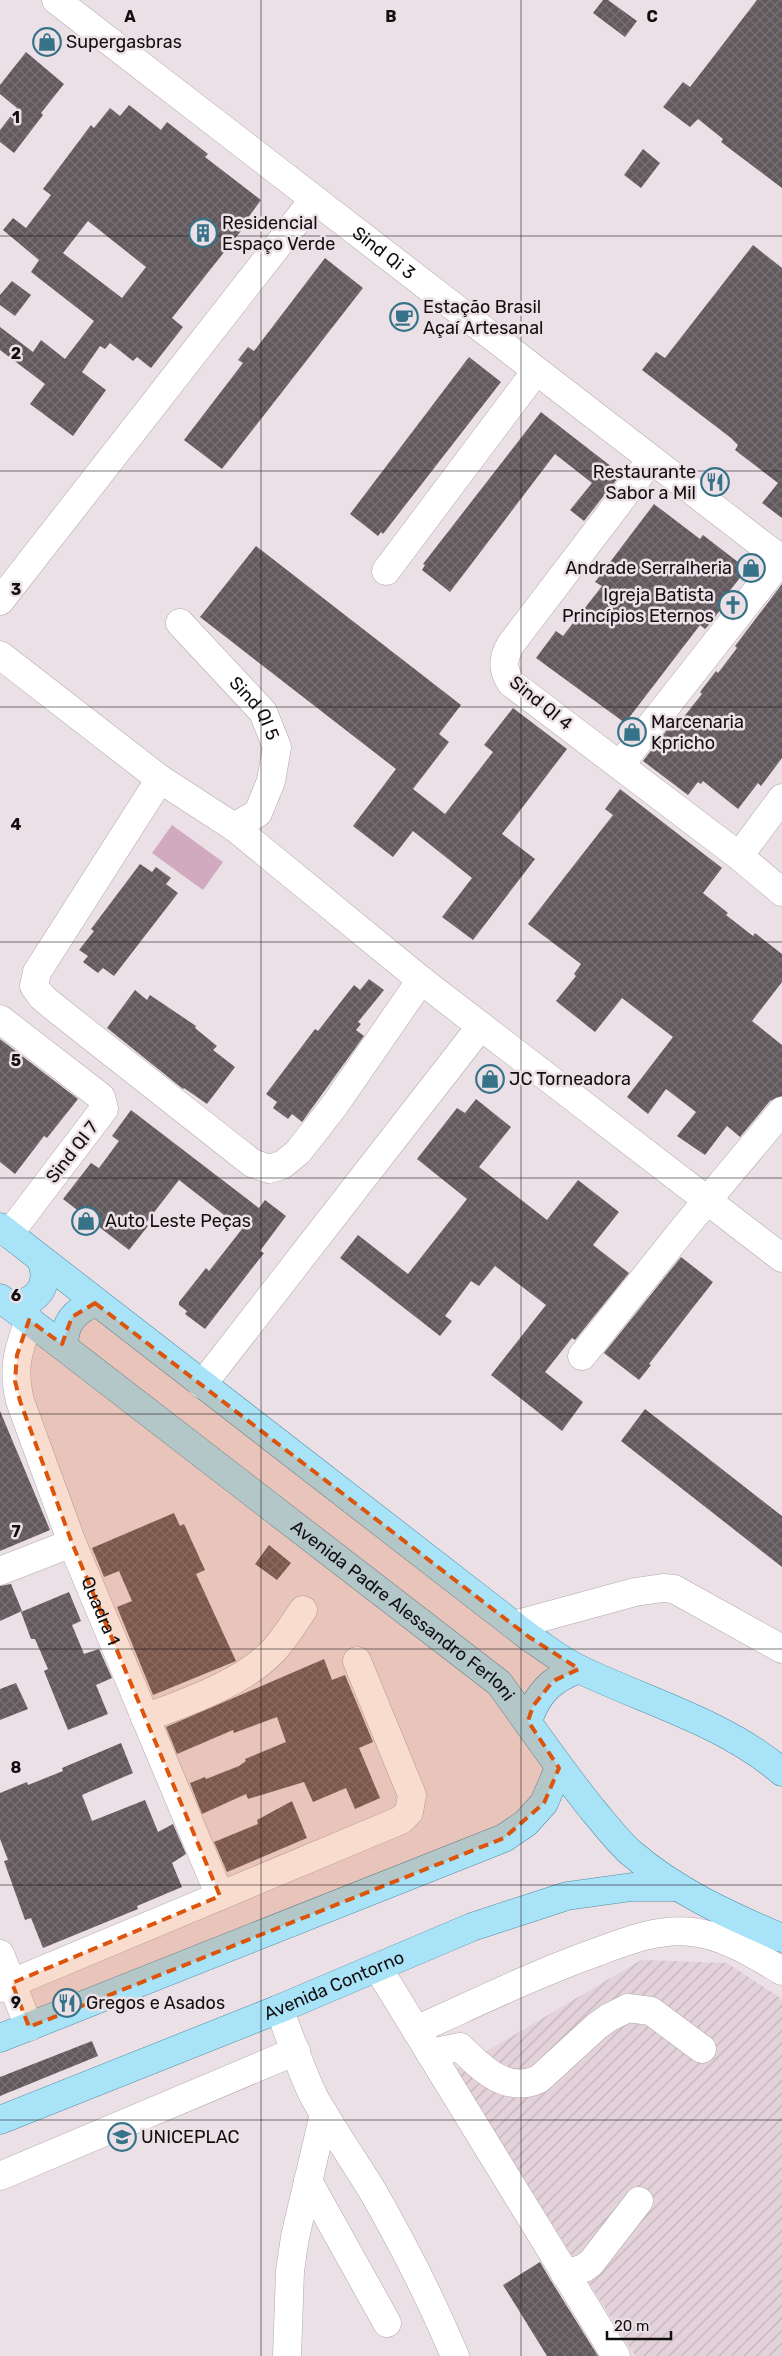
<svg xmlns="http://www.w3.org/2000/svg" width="782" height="2356" font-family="Rubik,sans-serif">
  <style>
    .industrial { fill: url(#industrial-furrows) }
    .pitch { fill: #d2aabf }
    .building { fill: url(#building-cross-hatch); fill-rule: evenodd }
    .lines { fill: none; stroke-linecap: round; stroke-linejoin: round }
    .minor-casing { stroke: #b2a7ac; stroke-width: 29 }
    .major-casing { stroke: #4f8ca5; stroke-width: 29 }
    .minor { stroke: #fff; stroke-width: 28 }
    .major { stroke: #a9e3f8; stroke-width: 28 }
    .marked { fill: #dd550c; fill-opacity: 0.2; stroke: #dd550c; stroke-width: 4; stroke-dasharray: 10 6; stroke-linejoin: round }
    .grid { fill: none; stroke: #130f11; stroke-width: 1; stroke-opacity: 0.55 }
    .labels { text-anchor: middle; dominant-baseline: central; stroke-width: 5; stroke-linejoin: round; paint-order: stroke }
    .poi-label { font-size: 18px; fill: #130f11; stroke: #ebe0e6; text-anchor: start }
    .street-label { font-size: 18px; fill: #130f11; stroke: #ebe0e6 }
    .grid-label { font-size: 16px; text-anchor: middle; font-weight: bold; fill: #130f11; stroke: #ebe0e6; stroke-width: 5; stroke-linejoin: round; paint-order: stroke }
  </style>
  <defs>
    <pattern id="industrial-furrows" width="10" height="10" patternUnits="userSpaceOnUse" patternTransform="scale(1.25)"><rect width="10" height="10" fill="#e4d2db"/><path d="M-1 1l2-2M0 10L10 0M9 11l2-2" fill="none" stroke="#c3b3bb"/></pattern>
    <pattern id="building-cross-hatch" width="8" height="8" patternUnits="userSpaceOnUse" patternTransform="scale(1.25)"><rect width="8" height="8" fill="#62595d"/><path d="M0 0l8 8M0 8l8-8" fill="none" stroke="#787074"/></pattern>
  </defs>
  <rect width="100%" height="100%" fill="#ebe0e6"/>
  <path class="industrial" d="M641 1960 727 1963 782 1999V2356H635L455 2070Z"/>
  <path class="pitch" d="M172 825 223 862 203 890 152 853Z"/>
  <path class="building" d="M603 0H608L637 21 625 37 593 13Z
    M757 0H782V188L721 142 723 139 698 119 690 127 663 107 683 82 690 87Z
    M26 52 64 84 41 113 43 115 14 153 0 142V130L17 108 0 94V85Z
    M129 105 161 130 167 122 208 154 205 157 261 200 242 226 244 227 172 318 183 327 151 368 137 357 133 361 110 343 105 349 100 346 82 372 106 390 73 436 30 404 45 384 0 350V327L33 352 41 340 65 359 94 321 31 272 39 260 3 230 13 218 26 228 51 195 43 189 91 125 94 128 110 108 120 116ZM88 221 146 267 122 298 63 253Z
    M643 149 660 163 641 188 624 175Z
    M753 245 782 268V518L762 503 778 483 735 450 738 445 731 438 642 370 656 352 665 358Z
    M325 258 363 288 222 469 184 440 243 363 238 360 248 347 254 351Z
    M12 281 31 295 15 316 0 305V295Z
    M469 357 501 382 407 503 383 534 381 532 378 536 350 514Z
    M541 412 621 474 584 521 570 510 592 483 555 454 450 592 422 570 425 565 423 564Z
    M654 504 700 539 703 535 747 569 724 598 728 600 708 626 705 629 700 625 625 723 536 658 556 631 563 636 602 586 595 582Z
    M256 546 461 705 439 734 449 742 413 789 445 814 493 752 484 745 513 708 567 749 502 834 535 859 473 940 442 917 472 878 413 831 393 857 353 826 396 769 200 617Z
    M782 584V758L761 786 758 783 738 809 703 781 701 784 698 782 688 795 643 761 674 721 678 724 702 694 700 692 716 671 718 673 737 648 735 646Z
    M620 789 722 868 703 893 728 913 726 915 753 936 755 933 782 954V982L752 1021 782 1045V1096L770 1101 740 1137 727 1126 705 1155 677 1136 696 1112 666 1089 648 1114 627 1097 673 1037 622 998 595 1032 556 1001 576 976 574 974 581 964 528 924 613 815 605 809Z
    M140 864 152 872 156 867 171 878 166 884 178 893 114 976 103 968 98 973 83 962 88 956 79 950 94 931 91 929Z
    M369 979 384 990 358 1022 361 1024 356 1030 364 1036 302 1122 292 1114 288 1119 273 1108 277 1102 266 1094 315 1029 318 1031 354 985 360 990Z
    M135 990 147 1000 150 995 196 1026 195 1028 217 1046 213 1050 235 1067 207 1104 184 1088 183 1089 107 1028Z
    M0 1039 78 1099 47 1138 44 1136 15 1174 0 1162Z
    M476 1099 511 1127 479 1167 547 1220 578 1180 619 1212 593 1245 629 1273 575 1340 572 1338 545 1372 583 1402 562 1431 491 1375 546 1305 495 1266 479 1286 471 1281 445 1316 452 1321 440 1336 340 1258 358 1235 408 1274 467 1199 417 1159 457 1108 465 1113Z
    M131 1110 259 1208 265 1200 286 1216 260 1251 264 1253 205 1329 185 1314 187 1311 179 1305V1302L206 1268 209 1271 242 1229 179 1180 145 1224 148 1226 129 1250 63 1199 91 1163 99 1168 119 1141 112 1136Z
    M681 1257 713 1282 649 1364 651 1365 639 1380 604 1353Z
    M645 1409 782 1516V1567L621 1441Z
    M0 1411 50 1530 0 1551Z
    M174 1513 180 1526 184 1524 205 1570 196 1574 236 1661 153 1695 117 1607 132 1601 119 1571 104 1577 92 1548Z
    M269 1545 291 1563 277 1580 255 1564Z
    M11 1584 22 1611 0 1621V1586Z
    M69 1592 81 1621 72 1625 84 1654 99 1649 112 1678 96 1685 108 1714 68 1730 44 1671 48 1669 35 1639H31L21 1612Z
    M324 1659 332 1680 345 1675 373 1742 359 1748 380 1798 355 1809 346 1788 313 1802 304 1782 248 1799 246 1794 202 1814 190 1783 205 1777 206 1779 239 1766 246 1761 245 1759 286 1742 277 1717 234 1733 233 1730 177 1754 166 1727Z
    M16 1683 28 1709 0 1720V1689Z
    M121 1743 133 1773 82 1795 92 1821 145 1800 158 1832 173 1824 186 1854 172 1863 182 1887 137 1906 138 1909 43 1948 31 1918 25 1920 4 1861 8 1860 0 1839V1793L27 1782 28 1785 63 1771 62 1768Z
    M292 1801 307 1838 227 1872 214 1842 258 1824 257 1820Z
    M92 2041 98 2056 0 2096V2077Z
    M540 2262 550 2279 598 2356H547L503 2285Z"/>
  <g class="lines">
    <defs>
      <g id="minor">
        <path id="s1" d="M56 0 782 560"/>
        <path d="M651 460 511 644C502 659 502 669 511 683L739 856 782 892"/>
        <path d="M386 571 536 371"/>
        <path d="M0 601 314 199"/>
        <path id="s2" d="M180 623 263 712 277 747 271 781 258 813 234 827"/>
        <path d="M0 655 160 779 234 827 421 980 782 1258"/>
        <path d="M620 765 781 560"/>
        <path d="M160 779 37 972 34 986 42 997 54 1007 252 1163 269 1169 282 1165 298 1152 334 1106 421 980"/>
        <path d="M739 856 782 798"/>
        <path d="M0 1019 101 1097 104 1109 9 1234"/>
        <path id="s3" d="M29 1320C18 1351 12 1368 20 1401L72 1543 220 1896"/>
        <path d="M582 1356 685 1227 782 1111"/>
        <path d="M202 1385 481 1026"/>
        <path d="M0 1571 72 1543"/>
        <path d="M514 1625 635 1592 663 1588 674 1589 782 1649"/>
        <path d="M145 1718C187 1702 242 1684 274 1650 285 1638 294 1623 303 1610"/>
        <path d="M0 1954 29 2027"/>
        <path d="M378 1968 616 2356"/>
        <path d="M0 1988 401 1820 409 1812 412 1795 357 1661"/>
        <path d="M279 2009C291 2038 300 2069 314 2097 332 2129 353 2159 372 2190 403 2244 431 2299 455 2356"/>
        <path d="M416 2030C476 2003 535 1974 597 1952 626 1941 660 1928 692 1932 724 1935 755 1955 782 1971"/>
        <path d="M430 2053 460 2047C482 2069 507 2094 539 2079L597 2026 608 2018 628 2008 651 2011 702 2049"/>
        <path d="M0 2176 296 2051"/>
        <path d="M308 2181 387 2323"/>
        <path d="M565 2274 584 2268 591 2263 639 2201"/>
        <path d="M287 2356 290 2271 295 2237 324 2114"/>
      </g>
      <g id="major">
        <path d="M0 1227 529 1637C546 1648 563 1662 581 1670 648 1702 725 1723 782 1772"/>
        <path id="s4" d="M0 1298 499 1683C530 1725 559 1768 592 1809 604 1823 616 1839 630 1852 675 1891 728 1915 782 1938"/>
        <path d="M7 1303C35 1307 52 1286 41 1260"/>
        <path d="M64 1346C64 1323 75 1310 95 1303"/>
        <path d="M528 1721C537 1694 551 1679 579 1669"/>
        <path d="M0 2038 504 1838 526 1823 544 1803 559 1768"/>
        <path id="s5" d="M0 2120 279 2009 472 1927 567 1896 632 1887H676"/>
      </g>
    </defs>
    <use href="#minor" class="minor-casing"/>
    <use href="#major" class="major-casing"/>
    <use href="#minor" class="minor"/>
    <use href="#major" class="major"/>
  </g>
  <path class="marked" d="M95 1303 529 1637 579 1669 553 1681 533 1706 528 1721 559 1768 544 1803 504 1838 29 2027 12 1983 220 1896 72 1543 20 1401 15 1381 17 1355 29 1320 62 1344 72 1317Z"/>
  <path class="grid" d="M261 0V2356M521 0V2356M0 236H782M0 471H782M0 707H782M0 942H782M0 1178H782M0 1414H782M0 1649H782M0 1885H782M0 2120H782"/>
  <defs>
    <symbol id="shop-ring" viewBox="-11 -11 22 22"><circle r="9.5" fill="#ebe0e6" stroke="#367389" stroke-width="1.5"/><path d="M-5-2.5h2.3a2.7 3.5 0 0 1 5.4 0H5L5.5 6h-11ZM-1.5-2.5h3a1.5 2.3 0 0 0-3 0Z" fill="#367389"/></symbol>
    <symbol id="building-ring" viewBox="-11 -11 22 22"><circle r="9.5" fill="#ebe0e6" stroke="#367389" stroke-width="1.5"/><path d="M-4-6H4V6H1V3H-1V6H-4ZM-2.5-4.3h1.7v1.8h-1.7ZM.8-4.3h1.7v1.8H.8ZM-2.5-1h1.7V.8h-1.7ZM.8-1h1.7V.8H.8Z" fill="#367389"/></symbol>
    <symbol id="cafe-ring" viewBox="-11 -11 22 22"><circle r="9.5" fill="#ebe0e6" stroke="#367389" stroke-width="1.5"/><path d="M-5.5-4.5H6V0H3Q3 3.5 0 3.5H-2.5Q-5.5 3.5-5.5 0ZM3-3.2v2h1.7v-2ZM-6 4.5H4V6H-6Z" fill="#367389"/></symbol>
    <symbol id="restaurant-ring" viewBox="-11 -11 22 22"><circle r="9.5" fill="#ebe0e6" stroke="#367389" stroke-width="1.5"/><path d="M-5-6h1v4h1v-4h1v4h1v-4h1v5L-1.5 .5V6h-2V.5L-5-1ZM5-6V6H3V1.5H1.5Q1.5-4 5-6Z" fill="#367389"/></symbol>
    <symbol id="church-ring" viewBox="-11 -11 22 22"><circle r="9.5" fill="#ebe0e6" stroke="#367389" stroke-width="1.5"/><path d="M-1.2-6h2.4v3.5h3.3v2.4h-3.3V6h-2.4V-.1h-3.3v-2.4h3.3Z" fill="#367389"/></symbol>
    <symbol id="school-ring" viewBox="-11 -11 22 22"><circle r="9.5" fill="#ebe0e6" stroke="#367389" stroke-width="1.5"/><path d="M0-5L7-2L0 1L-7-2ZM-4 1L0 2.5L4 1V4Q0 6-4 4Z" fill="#367389"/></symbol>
  </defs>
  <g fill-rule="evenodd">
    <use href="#shop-ring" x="31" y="26" width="32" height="32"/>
    <use href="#building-ring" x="187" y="217" width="32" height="32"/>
    <use href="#cafe-ring" x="388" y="301" width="32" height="32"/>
    <use href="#restaurant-ring" x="699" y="466" width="32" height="32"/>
    <use href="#shop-ring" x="735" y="552" width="32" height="32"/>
    <use href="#church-ring" x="717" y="589" width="32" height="32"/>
    <use href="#shop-ring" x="616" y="716" width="32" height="32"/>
    <use href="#shop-ring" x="474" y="1063" width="32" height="32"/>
    <use href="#shop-ring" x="70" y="1205" width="32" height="32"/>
    <use href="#restaurant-ring" x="51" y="1987" width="32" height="32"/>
    <use href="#school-ring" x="106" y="2121" width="32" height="32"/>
  </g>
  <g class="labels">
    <g class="poi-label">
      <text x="66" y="42">Supergasbras</text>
      <text x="222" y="223">Residencial<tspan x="222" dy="21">Espaço Verde</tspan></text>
      <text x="423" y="307">Estação Brasil<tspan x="423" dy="21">Açaí Artesanal</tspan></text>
      <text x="696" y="472" text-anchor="end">Restaurante<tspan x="696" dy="21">Sabor a Mil</tspan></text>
      <text x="732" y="568" text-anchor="end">Andrade Serralheria</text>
      <text x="714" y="595" text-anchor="end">Igreja Batista<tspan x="714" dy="21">Princípios Eternos</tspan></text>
      <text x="651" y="722">Marcenaria<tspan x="651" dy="21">Kpricho</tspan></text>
      <text x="509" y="1079">JC Torneadora</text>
      <text x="105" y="1221">Auto Leste Peças</text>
      <text x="86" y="2003">Gregos e Asados</text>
      <text x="141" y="2137">UNICEPLAC</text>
    </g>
    <g class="street-label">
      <text stroke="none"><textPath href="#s1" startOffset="414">Sind Qi 3</textPath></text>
      <text transform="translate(541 703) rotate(39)">Sind QI 4</text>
      <text stroke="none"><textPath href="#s2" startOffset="114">Sind QI 5</textPath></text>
      <text transform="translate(72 1152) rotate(-52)">Sind QI 7</text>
      <text stroke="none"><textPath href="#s3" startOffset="308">Quadra 1</textPath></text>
      <text stroke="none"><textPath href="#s4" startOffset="510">Avenida Padre Alessandro Ferloni</textPath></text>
      <text stroke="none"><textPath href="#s5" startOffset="360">Avenida Contorno</textPath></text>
    </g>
  </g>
  <g class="grid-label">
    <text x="130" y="22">A</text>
    <text x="391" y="22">B</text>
    <text x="652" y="22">C</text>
    <text x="16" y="123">1</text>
    <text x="16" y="359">2</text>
    <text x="16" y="595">3</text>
    <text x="16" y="830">4</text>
    <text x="16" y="1066">5</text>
    <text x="16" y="1301">6</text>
    <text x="16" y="1537">7</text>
    <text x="16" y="1773">8</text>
    <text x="16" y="2008">9</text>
  </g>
  <path d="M607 2331v8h64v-8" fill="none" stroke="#130f11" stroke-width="2.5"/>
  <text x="614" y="2331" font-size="15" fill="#130f11" stroke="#ebe0e6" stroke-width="4" paint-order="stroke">20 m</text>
</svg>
